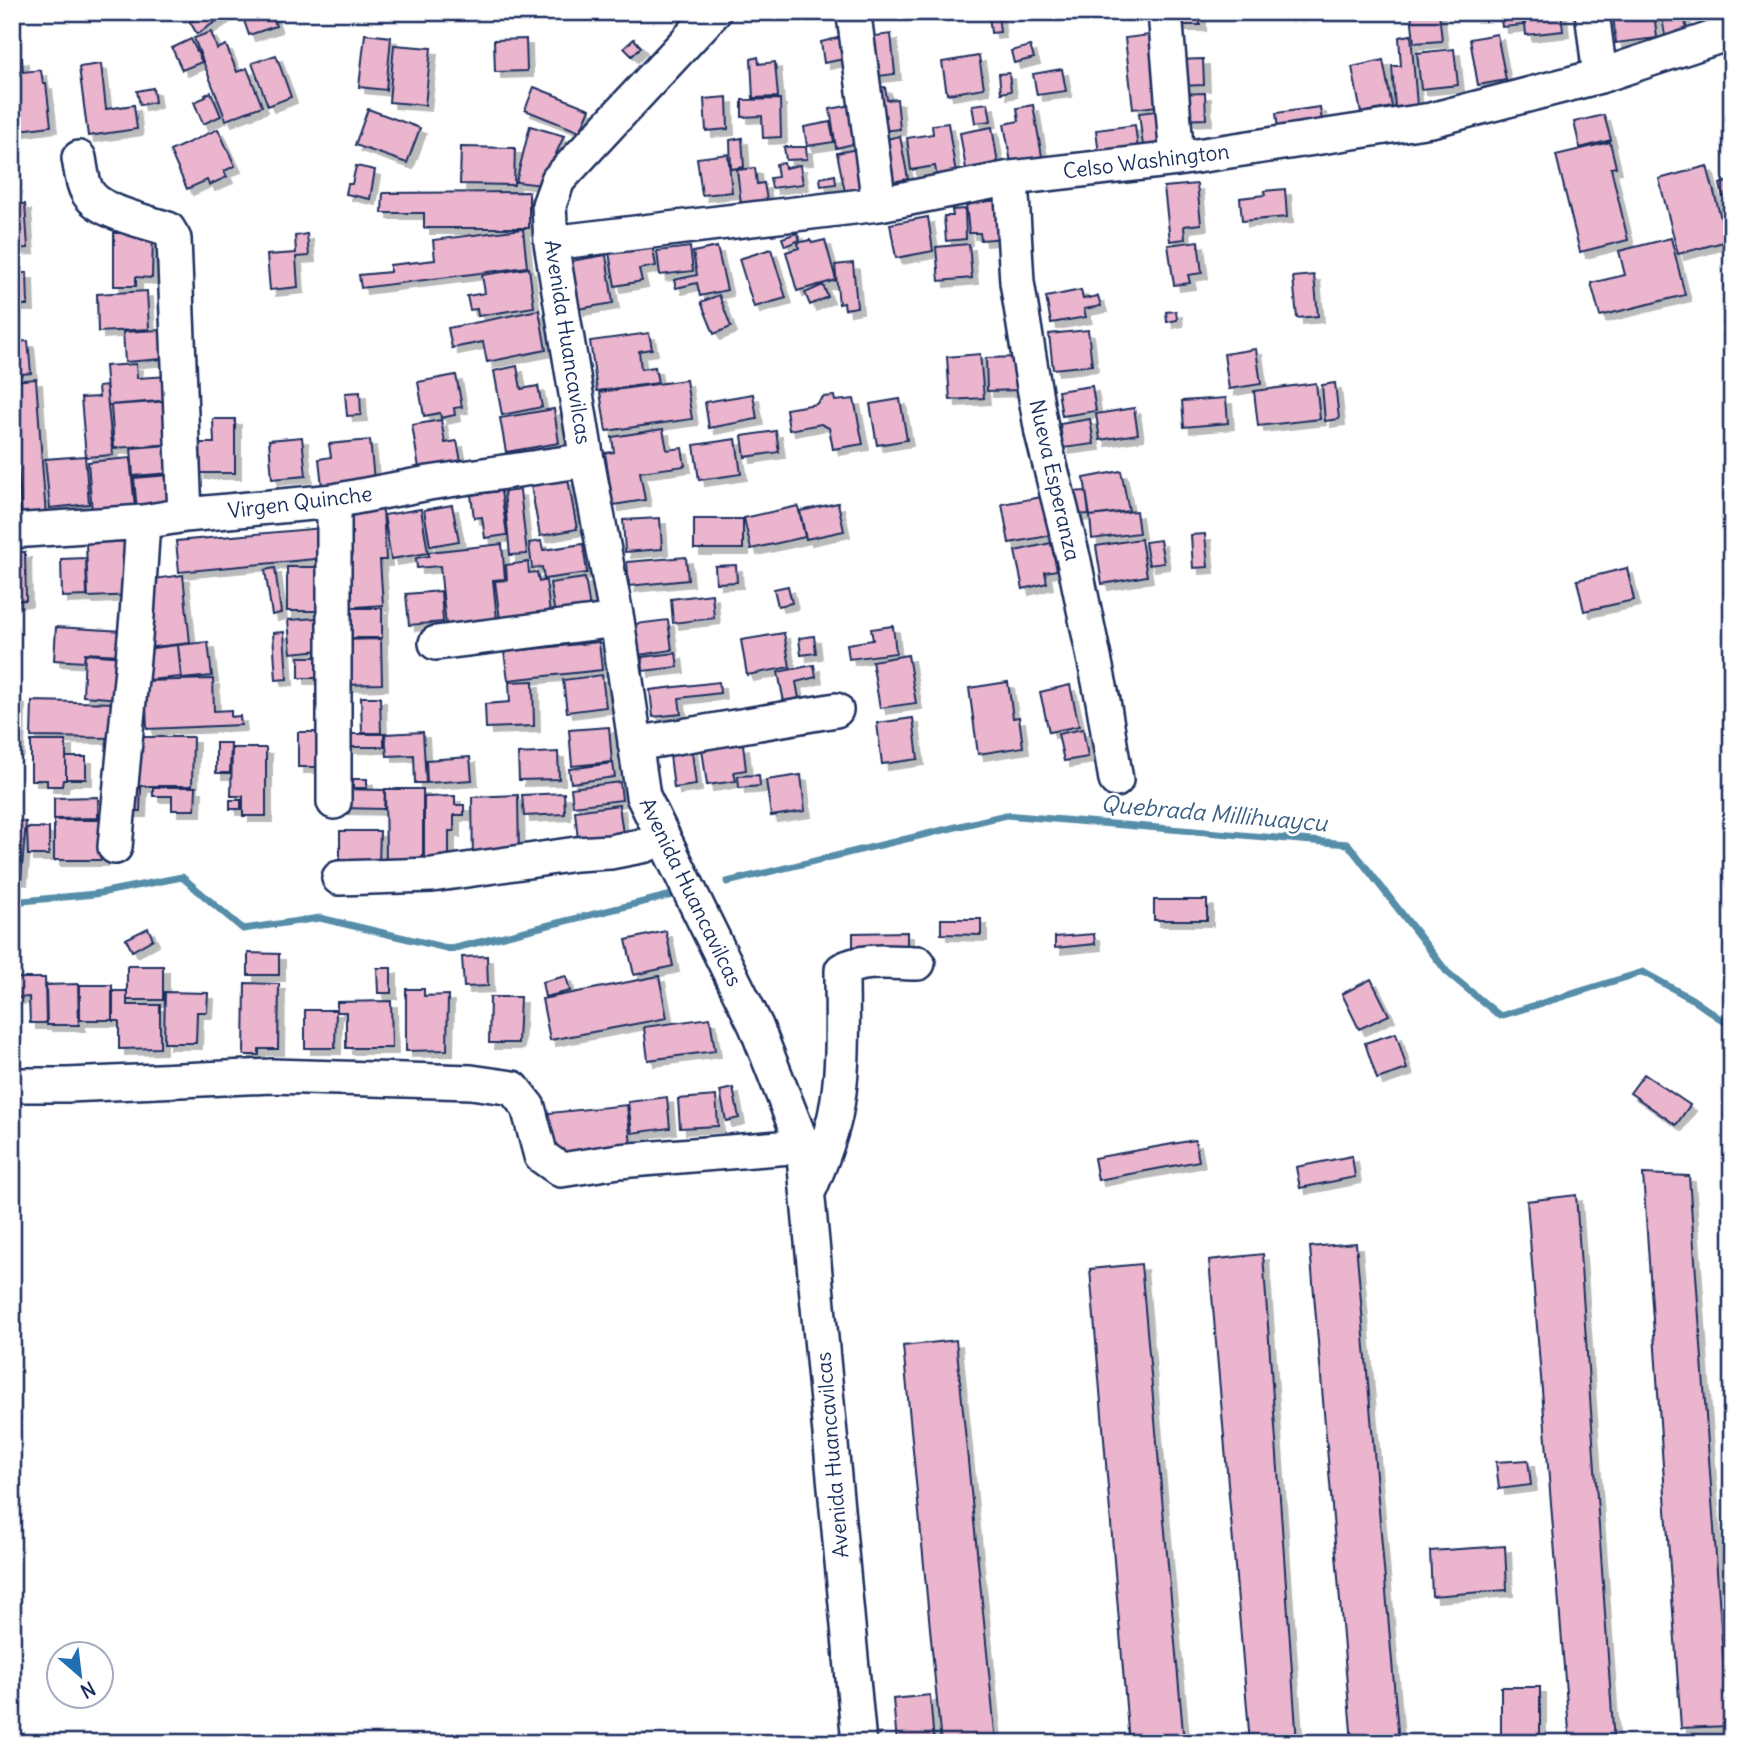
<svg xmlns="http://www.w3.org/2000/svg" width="1744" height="1755" font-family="Delius,sans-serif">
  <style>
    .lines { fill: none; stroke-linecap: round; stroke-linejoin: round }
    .stream { stroke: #568eaa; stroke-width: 7 }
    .building { fill: #ebb5ce; stroke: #1b2f5e; stroke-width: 2; filter: url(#shadow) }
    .minor-casing { stroke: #1b2f5e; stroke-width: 38 }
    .minor { stroke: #fff; stroke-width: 33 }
    .labels { text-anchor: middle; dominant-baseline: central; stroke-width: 5; stroke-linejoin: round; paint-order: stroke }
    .street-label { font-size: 21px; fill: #1b2f5e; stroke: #fff }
    .water-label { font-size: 23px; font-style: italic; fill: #395e84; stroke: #fff }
  </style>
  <defs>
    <filter id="shadow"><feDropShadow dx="6" dy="6" stdDeviation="0" flood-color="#0004"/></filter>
  </defs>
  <rect width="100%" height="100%" fill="#fff"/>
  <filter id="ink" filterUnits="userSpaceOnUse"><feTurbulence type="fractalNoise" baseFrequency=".0143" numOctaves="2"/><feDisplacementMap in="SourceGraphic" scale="14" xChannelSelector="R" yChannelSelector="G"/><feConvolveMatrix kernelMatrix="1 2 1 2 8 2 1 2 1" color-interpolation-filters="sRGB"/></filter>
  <g filter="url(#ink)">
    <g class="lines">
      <path class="stream" d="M56 12 77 14 79 12
        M727 882 1006 815 1348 844 1447 972 1500 1016 1643 972 1692 999 1732 1027
        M12 902 95 894 182 877 243 929 320 918 451 949 680 893"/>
    </g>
    <path class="building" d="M205 12H230L197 34 190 22Z
      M241 12H271L276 26 249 35Z
      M1171 12H1200V25H1171Z
      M1411 12H1439L1442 41 1414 43Z
      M1500 12H1522L1523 25 1502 27Z
      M1524 12H1561L1563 31 1526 35Z
      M1636 12H1654L1657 38 1616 43 1613 15Z
      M1661 12H1684L1687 33 1665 36Z
      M998 14 1000 32 991 33 989 15Z
      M211 32 217 49 226 45 237 72 247 68 262 106 226 120 194 38Z
      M365 34 391 37 386 90 359 87Z
      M891 34 895 74 871 77 867 37Z
      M1157 34 1165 105 1133 109 1125 38Z
      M1497 34 1506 80 1478 85 1470 39Z
      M1411 35 1417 105 1395 107 1392 66H1401L1399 37Z
      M846 36 849 58 824 63 821 42Z
      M191 39 202 62 182 70 172 48Z
      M526 39 527 71 495 72 494 40Z
      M634 39 641 47 632 56 624 48Z
      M394 45 431 48 425 105 389 102Z
      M1030 46 1034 58 1014 63 1011 51Z
      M1454 49 1458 85 1421 89 1417 53Z
      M276 55 291 97 268 106 252 63Z
      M979 56 984 88 947 94 942 62Z
      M758 57 759 64 775 62 778 97 753 98 751 59Z
      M22 58 23 72 41 70 43 84 46 83 51 126 12 131V60Z
      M1203 59 1204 85 1179 86 1177 60Z
      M1383 60 1392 107 1361 113 1352 67Z
      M101 64 106 109 134 105 137 129 88 136 79 67Z
      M1062 69 1066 91 1037 95 1033 74Z
      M1009 73 1011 91 1001 93 999 74Z
      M534 87 590 109 580 132 525 110Z
      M885 87 887 100 897 99 900 129 872 132 867 89Z
      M153 88 155 102 140 105 137 91Z
      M211 92 221 116 203 124 194 102 206 97 205 95Z
      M1205 93 1206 119 1179 120 1177 94Z
      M727 97 728 129 706 131 704 99Z
      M780 99 781 137 763 138 762 116 742 117V100Z
      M988 103 991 121 975 123 972 105Z
      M857 104 862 142 836 148 830 109Z
      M1033 105 1043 162 1012 168 1004 124 1019 121 1017 108Z
      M1320 107 1322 122 1278 129 1276 113Z
      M368 109 420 128 407 163 355 145Z
      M1164 110 1169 151 1144 154 1139 113Z
      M1604 115 1611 140 1580 148 1574 122Z
      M830 122 834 142 807 146 804 127Z
      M948 123 956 174 937 177 935 166 911 170 907 138 933 134 932 125Z
      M1135 125 1139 158 1100 163 1096 130Z
      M530 126 564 136 542 185 516 182Z
      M992 127 999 170 967 175 960 133Z
      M218 129 235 166 224 171 227 177 209 185 207 180 187 189 170 151Z
      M900 136 908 179 881 184 873 142Z
      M742 138 744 167 731 169 730 140Z
      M1610 142 1616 167 1611 168 1628 240 1580 252 1556 155Z
      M461 147 515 148 514 185 460 184Z
      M784 147H806L807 159 786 160Z
      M862 148 868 187 845 192 837 153Z
      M728 154 732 192 702 195 697 158Z
      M784 163 785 168 800 165 803 184 772 188 770 178 778 177 776 164Z
      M356 166 375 170 370 199 346 194 348 184H352Z
      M1707 166 1727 241 1678 254 1659 179Z
      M755 168 757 184 764 183 767 200 741 204 737 170Z
      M835 175 836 184 821 186 820 178Z
      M1732 180V195L1723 197 1720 184Z
      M1197 184 1201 224 1184 226 1185 239 1170 241 1164 187Z
      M1285 189 1287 217 1242 221 1240 198 1265 195 1264 191Z
      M529 192V228H424V213H382L383 193Z
      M1002 200 1005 238 981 240 980 233H969L966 203Z
      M12 204H25L28 248 12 249Z
      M965 209 966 239 946 241 944 216H953L952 210Z
      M928 217 933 251 896 258 890 224Z
      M523 229 527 267 361 288 359 275 390 272V265L435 260 433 240Z
      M114 233H153L152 278 136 277V286H114Z
      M797 233 800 240 785 246 782 238Z
      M307 234 309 256 296 257 298 287 270 290 267 255 296 253 295 236Z
      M1671 238 1685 295 1600 316 1591 283 1625 275 1619 251Z
      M810 240 812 243 825 240 836 280 797 291 786 252 799 248 798 243Z
      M1198 241 1202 273 1188 275 1190 283 1174 285 1168 245Z
      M969 244 972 278 939 281 936 247Z
      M652 245 656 266 639 269 642 281 615 286 609 253Z
      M690 247 693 271 660 275 657 251Z
      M717 247 727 290 700 296 697 283 676 288 674 280 697 275 693 252Z
      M771 249 786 298 754 307 739 259Z
      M606 255 613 303 578 309 571 261Z
      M853 263 857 307 845 309 844 303 839 304 835 265Z
      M529 268 534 307 478 316 477 309 470 310 467 296 485 293 482 275Z
      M12 273H27L28 305H12Z
      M1314 275 1318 316 1297 318 1293 277Z
      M823 285 828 297 810 305 805 293Z
      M1081 290 1083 299 1098 296 1101 306 1084 309 1086 317 1051 323 1046 297Z
      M147 291 149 329 98 332 97 294Z
      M719 295 731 327 714 334 701 302Z
      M539 310 546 350 487 362 483 342 452 348 448 328Z
      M1176 311 1177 320 1167 322 1166 312Z
      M160 330 162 359 125 362 123 332Z
      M1088 330 1092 365 1053 369 1049 334Z
      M649 333 652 349 639 351 641 369 655 367 658 383 597 391 590 341Z
      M28 341 31 373 12 375V342Z
      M1256 349 1261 384 1229 389 1224 354Z
      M980 354 984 398 950 400 947 357Z
      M1018 357 1019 390 987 391 986 358Z
      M136 364 137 378 170 376 172 400 108 405 105 366Z
      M517 366 521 389 538 386 542 407 502 415 494 371Z
      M456 375 462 407 454 408 455 415 441 418 440 413 424 416 418 382Z
      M36 379 46 517 22 518 12 381Z
      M686 380 692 419 606 431 600 392Z
      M1316 383 1320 419 1258 426 1254 391Z
      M1335 383 1339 419 1325 421 1322 385Z
      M106 386 113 455 86 457 81 398 99 397 98 387Z
      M1092 386 1096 411 1062 416 1058 391Z
      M360 392 361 415 347 416 345 393Z
      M753 394 757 419 709 428 705 402Z
      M12 395 21 516 12 517Z
      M834 396 835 401 854 399 863 444 833 449 829 428 821 424 789 430 786 409 816 404 823 397Z
      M1226 398 1228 423 1184 427 1182 401Z
      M900 399 907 440 877 445 870 404Z
      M171 401 174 444 114 448 111 405Z
      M1134 408 1138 434 1100 440 1096 414Z
      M554 409 559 443 506 452 500 418Z
      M213 419H235V473H199V443H214Z
      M1090 419 1094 444 1063 448 1060 424Z
      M441 420 445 443 457 441 461 461 419 468 412 425Z
      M663 429 667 450 682 448 685 466 640 472 645 500 613 505 605 453 614 452 612 437Z
      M776 431 779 452 745 457 742 436Z
      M302 437 306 476 272 479 269 440Z
      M736 439 741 474 699 480 694 445Z
      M370 440 374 480 322 486 319 459 331 457 329 444Z
      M169 445 171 473 133 476 131 448Z
      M85 456 89 504 50 508 45 459Z
      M130 458 135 508 92 512 88 462Z
      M1121 471 1129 511 1090 516 1084 478Z
      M170 475 173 507 137 510 134 478Z
      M568 479 577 529 540 536 531 486Z
      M520 490 527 554 510 555 504 492Z
      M501 491 507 535 485 538 482 517 474 518 471 495Z
      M1086 491 1089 514 1073 515 1071 492Z
      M1042 497 1044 509H1049L1054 535 1009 543 1002 504Z
      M838 503 844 531 806 539 800 511Z
      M452 505 459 541 430 546 424 510Z
      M798 506 805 537 751 549 744 518Z
      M421 509 428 553 391 559 384 515Z
      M383 510 386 560H380L383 605 342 608 336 513Z
      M1136 511 1139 533 1092 539 1090 516Z
      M660 518 662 549 625 552 623 520Z
      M694 519H743V549H694Z
      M322 528 325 558 179 572 176 541Z
      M1205 534 1208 567 1193 568 1191 535Z
      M1141 539 1147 576 1102 584 1096 546Z
      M1160 540 1164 563 1149 565 1145 542Z
      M133 541 135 595 88 597 86 543Z
      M541 541 543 550 583 544 587 573 544 579 542 567 532 568 529 543Z
      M1051 543 1057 570 1045 572 1047 583 1023 589 1015 551Z
      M502 544 505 579 493 580 498 629 447 635 440 566 417 568 416 558 429 556V552Z
      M12 552H25L26 600 12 601Z
      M686 557 688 580 629 586 627 562Z
      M86 558 87 596 62 597 61 559Z
      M528 562 529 573 537 572 539 582 546 580 550 614 500 620 495 581 507 580 506 565Z
      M736 565 737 582 716 583 715 566Z
      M287 567H319V611H287Z
      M275 568 281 613 272 615 265 570Z
      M1627 568 1634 600 1584 611 1577 580Z
      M183 575 190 643 144 648 142 634 153 633 147 580Z
      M585 578 590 609 555 615 550 583Z
      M788 586 792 603 778 606 774 589Z
      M441 591 443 622 409 625 406 594Z
      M712 594 714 618 673 623 671 599Z
      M340 608H382V638H340Z
      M318 618 321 650 291 653 288 620Z
      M668 620 672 650 639 655 635 624Z
      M893 626 896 653 849 659 847 644 873 640 871 629Z
      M56 627 123 631 122 655 85 653 84 662 54 660Z
      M284 632 287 679 276 680 273 633Z
      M784 633 790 667 747 675 741 640Z
      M814 636 816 653 801 655 799 638Z
      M381 639 382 684 340 685 339 640Z
      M208 642 212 676 182 679 178 645Z
      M599 642 602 670 508 680 504 652Z
      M178 645 181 677 148 680 145 649Z
      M676 653 678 667 643 671 642 657Z
      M85 654 124 657 121 699 83 696Z
      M908 655 916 703 880 708 872 661Z
      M299 657H325V678H299Z
      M814 665 816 677 796 682 800 704 785 707 778 672Z
      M602 675 606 707 567 712 563 680Z
      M213 679 214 711 231 710V717L240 716 241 725 147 729 145 681Z
      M533 681 534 726 486 728 485 704 510 702 509 682Z
      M719 682 720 693 679 698 681 714 653 717 650 690Z
      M1008 682 1013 718 1019 717 1023 747 978 754 969 688Z
      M1070 685 1079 726 1049 732 1040 692Z
      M361 697H380L381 733H362Z
      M12 699H19L18 750H12Z
      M32 701 118 703V738L31 737Z
      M913 718 918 759 882 764 877 723Z
      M609 727 612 762 572 766 569 730Z
      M1083 729 1088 757 1064 761 1058 734Z
      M298 732H325V767H298Z
      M423 732 426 783H415L414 755 387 756 385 734Z
      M339 734H384V747H339Z
      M135 737H193L192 786H134Z
      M31 741H66V780H63L62 786H47V780H31Z
      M216 743H231L230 773H216Z
      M691 744 696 785 674 788 669 747Z
      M743 744 746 770 734 772 736 781 707 785 702 749Z
      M232 748H266V816H243V796H231Z
      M558 752 559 779 519 780 518 754Z
      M66 757H86V779H66Z
      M470 757 472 780 427 783 426 760Z
      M613 763 615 777 571 783 569 769Z
      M759 775 760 786 739 788 738 776Z
      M801 775 805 811 771 816 766 780Z
      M353 779H367V788H353Z
      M620 782 622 800 573 806 571 788Z
      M153 787H196L195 810H172V796H153Z
      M130 788H141L140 811H130Z
      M337 789 385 790 384 809 341 808Z
      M385 789H423V861H386Z
      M564 793 565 814 524 816 522 795Z
      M518 795 519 859 473 861 472 797Z
      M455 796V805H464V815H454V831H449V864H424V797Z
      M98 797V818L54 819V798Z
      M230 800H241V809H230Z
      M619 805 623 834 578 840 575 811Z
      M54 820H102V860H54Z
      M12 821 26 822 21 879 12 878Z
      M27 828H49V855H28Z
      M340 831H380L379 865H340Z
      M1154 900H1207V920H1154Z
      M941 919H981V935L941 934Z
      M148 928 153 939 132 951 126 939Z
      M666 931 673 966 634 975 626 940Z
      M907 932V957L853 958V933Z
      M1094 934 1095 944 1055 948V937Z
      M248 953 279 954V975H248Z
      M487 956 488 986 464 987 462 957Z
      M127 966H163V1000H127Z
      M377 968H391V993H378Z
      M566 976 570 991 545 997 542 982Z
      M659 976 667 1018 550 1040 542 999Z
      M15 978H45L46 1023H30L29 997 16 998Z
      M1371 979 1389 1015 1359 1029 1342 994Z
      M245 983 279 984 278 1049H259V1055H244Z
      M78 984 79 1025H47L46 985Z
      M80 985H112V1020H80Z
      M406 989H424V996L448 995 447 1050 406 1051Z
      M113 991H127V1005H160V1048L119 1049V1021H113Z
      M165 992 208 993 207 1012H197L196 1043H164Z
      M490 997H520L518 1043H489Z
      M391 1001 392 1048H346V1012H337V1002Z
      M305 1010H336L335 1048H305Z
      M710 1018 715 1051 648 1060 644 1027Z
      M1396 1033 1407 1069 1377 1079 1365 1043Z
      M1644 1074 1690 1105 1676 1125 1630 1093Z
      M733 1088 739 1118 726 1121 720 1091Z
      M716 1096 718 1126 680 1128 678 1099Z
      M667 1097 670 1128 632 1133 628 1102Z
      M627 1105 631 1146 550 1154 539 1114Z
      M1195 1140 1199 1161 1098 1180 1094 1158Z
      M1352 1156 1355 1177 1300 1188 1296 1167Z
      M1643 1174 1689 1176 1728 1726 1681 1728Z
      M1576 1195 1614 1743H1570L1527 1201Z
      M1356 1243 1399 1743H1352L1310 1247Z
      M1263 1254 1297 1743H1250L1209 1260Z
      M1141 1264 1184 1743H1129L1090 1269Z
      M956 1340 996 1743H941L903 1346Z
      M1528 1460 1531 1485 1499 1489 1496 1462Z
      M1505 1546 1507 1590 1432 1596 1430 1551Z
      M1501 1687H1540V1743H1501Z
      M930 1695 934 1743H897L893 1699Z"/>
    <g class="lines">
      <defs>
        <path id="minor" d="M714 12 558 180 549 205 551 243 587 460 617 620 643 796 756 1026 803 1146 859 1743
          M1165 12 1177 159
          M1592 12 1600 76
          M854 16 879 204
          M79 158C81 169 82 182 87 191 98 213 146 221 168 229L174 239 185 515
          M1011 178 1017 282 1031 369 1042 433 1074 561 1103 701 1116 780
          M551 243 879 204 1011 178 1177 159 1431 120 1600 76 1732 32
          M334 501V802
          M12 531 143 522 185 515 334 501 429 483 587 460
          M436 643 617 620
          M635 744 836 710
          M115 847 137 616 143 522
          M339 878 432 875 576 854 610 852 646 845 662 835
          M12 1085H68L272 1076 471 1082 513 1088 528 1107 541 1156 561 1170 619 1161 803 1146
          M810 1188C820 1165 829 1142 835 1116 845 1069 842 1019 842 970 864 958 894 963 918 963"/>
      </defs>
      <use href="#minor" class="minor-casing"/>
      <use href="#minor" class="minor"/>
    </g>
  </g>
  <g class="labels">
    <g class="street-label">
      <text transform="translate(1146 161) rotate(-7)">Celso Washington</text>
      <text transform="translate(568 342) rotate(81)">Avenida Huancavilcas</text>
      <text transform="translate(1055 480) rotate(77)">Nueva Esperanza</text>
      <text transform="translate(300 502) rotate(-7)">Virgen Quinche</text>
      <text transform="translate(691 892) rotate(64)">Avenida Huancavilcas</text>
      <text transform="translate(832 1455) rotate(-95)">Avenida Huancavilcas</text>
    </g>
    <g class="water-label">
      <text transform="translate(1214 813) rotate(5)">Quebrada Millihuaycu</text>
    </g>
  </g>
  <rect width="1744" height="1755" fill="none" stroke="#fff" stroke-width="42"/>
  <rect x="21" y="21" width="1702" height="1713" fill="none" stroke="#1b2f5e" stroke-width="2.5" filter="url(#ink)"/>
  <g transform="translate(80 1675) rotate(152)"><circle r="33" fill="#ffffff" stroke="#a4acbf" stroke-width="2"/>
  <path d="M0-5L12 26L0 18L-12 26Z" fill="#1f6fb2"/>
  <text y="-10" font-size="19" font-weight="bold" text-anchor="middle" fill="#1b2f5e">N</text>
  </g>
</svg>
